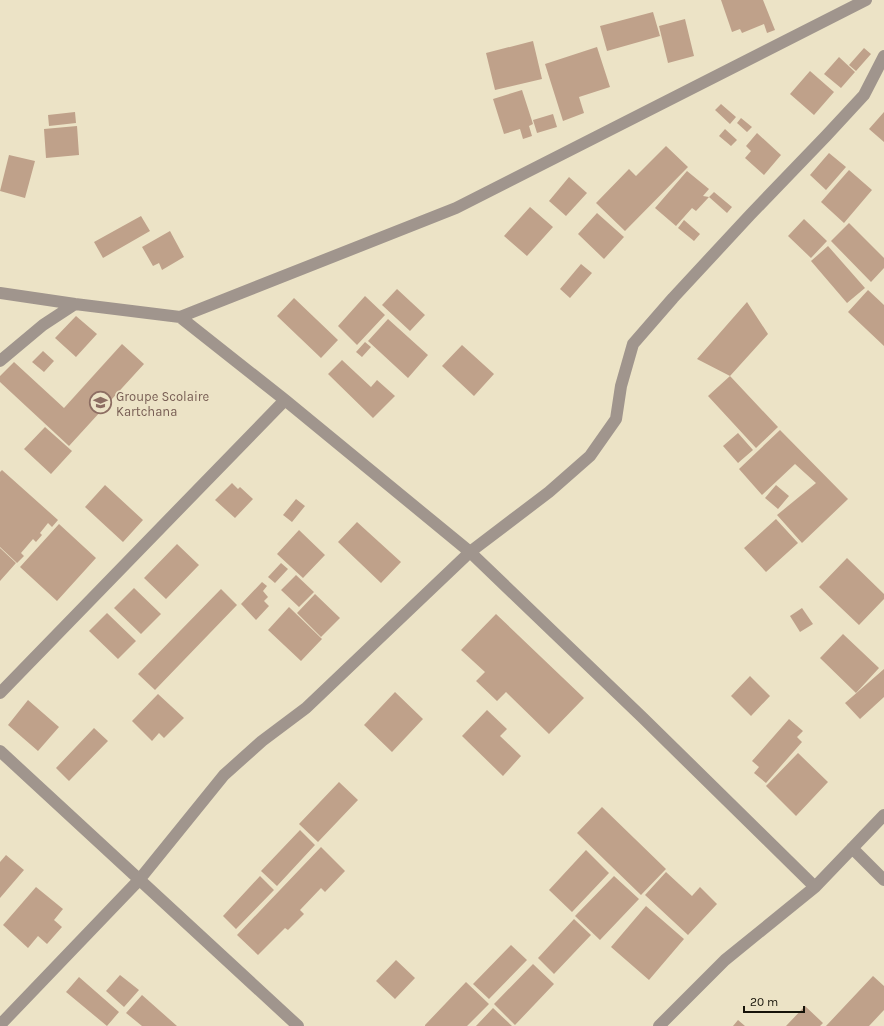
<svg xmlns="http://www.w3.org/2000/svg" width="884" height="1026" font-family="Karla,sans-serif">
  <style>
    .building { fill: #bfa18a }
    .lines { fill: none; stroke-linecap: round; stroke-linejoin: round }
    .street { stroke: #a0958d; stroke-width: 12 }
    .labels { text-anchor: middle; dominant-baseline: central; stroke-width: 3.5; stroke-linejoin: round; paint-order: stroke }
    .education-label { font-size: 13px; fill: #785e54; stroke: #ece3c6; text-anchor: start }
  </style>
  <rect width="100%" height="100%" fill="#ece3c6"/>
  <path class="building" d="M721 0H763L775 30 767 33 764 24 742 33 740 29 732 32Z
    M653 12 660 36 607 51 600 26Z
    M685 19 694 56 668 63 659 26Z
    M533 41 542 79 495 90 486 53Z
    M597 47 610 87 579 97 584 113 563 121 545 64Z
    M864 48 871 54 856 71 849 65Z
    M839 57 855 72 841 88 824 74Z
    M810 71 834 92 814 115 790 94Z
    M522 90 533 124 529 126 532 136 523 139 520 129 504 134 493 99Z
    M721 104 736 117 730 124 715 110Z
    M75 112 76 123 49 126 48 115Z
    M884 112V142L869 129Z
    M553 114 557 127 537 133 533 120Z
    M741 118 752 127 747 132 737 123Z
    M77 126 79 155 46 158 44 129Z
    M725 129 737 140 731 146 719 136Z
    M757 133 781 155 764 175 745 158 751 151 746 146Z
    M666 146 688 167 625 231 596 203 629 169 636 176Z
    M829 153 846 167 826 190 810 175Z
    M9 155 35 161 25 198 0 191Z
    M849 170 872 190 844 223 821 202Z
    M687 171 709 189 703 196 709 197 696 211 692 208 676 226 655 208Z
    M569 177 587 193 566 216 549 201Z
    M714 192 732 207 727 213 709 197Z
    M530 207 553 227 527 256 504 236Z
    M597 213 624 237 604 259 578 234Z
    M141 216 150 231 103 258 94 242Z
    M804 219 827 241 811 258 788 236Z
    M684 220 700 234 694 241 678 228Z
    M849 223 884 258V268L871 282 831 241Z
    M170 231 184 257 162 270 159 263 153 266 142 247Z
    M828 246 865 288 847 303 811 261Z
    M581 264 592 273 570 298 560 289Z
    M397 289 425 315 410 331 382 305Z
    M868 290 884 305V346L848 312Z
    M365 296 385 315 357 345 338 326Z
    M294 298 338 340 321 358 277 316Z
    M747 302 768 334 730 376 697 359Z
    M76 316 97 334 76 357 55 338Z
    M388 319 428 355 408 378 368 341Z
    M365 342 371 347 362 357 356 352Z
    M122 344 144 364 69 446 0 382V376L14 362 64 408Z
    M462 345 494 374 474 396 442 366Z
    M43 351 54 361 44 372 32 362Z
    M342 360 371 387 377 380 395 396 373 418 328 374Z
    M730 376 778 427 756 448 708 396Z
    M45 427 72 451 51 474 24 449Z
    M780 430 848 499 802 543 777 515 816 483 795 464 762 495 739 469Z
    M738 433 753 450 738 463 723 446Z
    M2 470 58 520 52 527 48 523 40 533 42 535 36 542 33 539 21 553 24 556 17 563 0 547V472Z
    M232 483 238 489 240 487 253 499 235 518 215 500Z
    M105 485 143 520 123 542 85 507Z
    M776 485 789 496 778 509 765 498Z
    M296 499 305 506 292 522 283 515Z
    M776 519 798 543 766 572 744 548Z
    M357 522 401 562 381 583 338 542Z
    M59 524 96 558 57 601 20 567Z
    M299 530 325 555 303 578 277 554Z
    M177 544 199 565 166 599 144 578Z
    M0 548 16 563 0 581Z
    M847 558 884 594V599L859 625 819 587Z
    M281 563 288 569 275 583 268 577Z
    M296 575 314 592 299 607 281 590Z
    M262 582 267 586 263 591 268 597 264 601 269 606 256 620 241 604Z
    M134 588 161 614 141 634 114 608Z
    M221 589 237 605 155 690 138 674Z
    M315 594 340 618 321 637 297 613Z
    M289 607 322 639 301 661 268 630Z
    M802 608 813 624 800 632 790 616Z
    M107 613 136 641 118 659 89 631Z
    M496 614 584 698 549 734 506 692 497 701 476 681 485 672 461 650Z
    M843 634 879 668 856 693 820 658Z
    M884 669V697L860 719 845 703Z
    M750 676 770 696 751 716 731 696Z
    M395 692 423 719 392 752 364 725Z
    M158 694 184 718 164 738 159 733 152 741 132 721Z
    M28 700 59 727 38 751 8 725Z
    M487 710 507 729 500 736 521 756 503 776 462 736Z
    M789 719 803 731 797 737 802 742 766 783 754 773 759 767 752 761Z
    M94 728 108 741 69 781 56 768Z
    M798 753 828 782 796 816 766 786Z
    M339 782 358 800 318 842 299 824Z
    M602 807 666 869 641 895 577 833Z
    M300 830 315 845 277 886 261 871Z
    M321 847 345 871 325 892 321 888 300 910 304 914 288 930 285 928 258 955 237 935Z
    M586 850 609 873 572 912 549 890Z
    M6 855 24 870 0 898V862Z
    M666 872 692 896 700 887 717 904 688 935 645 895Z
    M260 876 274 890 236 929 223 916Z
    M614 876 639 899 600 940 575 916Z
    M36 887 63 909 54 920 62 927 47 944 38 936 28 948 3 925Z
    M646 906 684 939 649 980 611 947Z
    M574 919 591 935 554 974 538 958Z
    M511 945 527 960 489 999 473 984Z
    M396 960 415 978 395 999 376 981Z
    M533 964 554 984 515 1025 494 1004Z
    M120 975 139 990 124 1007 106 991Z
    M873 976 884 986V1010L869 1026H826Z
    M79 977 119 1012 107 1026 66 992Z
    M466 982 489 1004 467 1026H425V1025Z
    M142 995 177 1026H142L126 1013Z
    M805 1006 823 1023 820 1026H786Z
    M493 1008 512 1026H476Z
    M738 1020 745 1026H733Z"/>
  <g class="lines">
    <path class="street" d="M0 293 75 304 180 317 456 208 866 0
      M180 317 285 400 470 552 643 718 815 887
      M0 361 43 325 75 304
      M0 693 285 400
      M0 751 298 1026
      M852 848 884 880
      M0 1025 139 880 224 775 262 741 306 708 470 552 549 492 590 456 616 419 621 386 633 344 673 298 750 215 826 136 864 95 884 56
      M659 1026 725 960 815 887 884 815"/>
  </g>
  <defs>
    <symbol id="school-ring" viewBox="-11 -11 22 22"><circle r="9.5" fill="#ece3c6" stroke="#8d6e63" stroke-width="1.5"/><path d="M0-5L7-2L0 1L-7-2ZM-4 1L0 2.5L4 1V4Q0 6-4 4Z" fill="#8d6e63"/></symbol>
  </defs>
  <g fill-rule="evenodd">
    <use href="#school-ring" x="88" y="390" width="25" height="25"/>
  </g>
  <g class="labels">
    <g class="education-label">
      <text x="116" y="396">Groupe Scolaire<tspan x="116" dy="15">Kartchana</tspan></text>
    </g>
  </g>
  <path d="M744 1006v6h60v-6" fill="none" stroke="#161309" stroke-width="2"/>
  <text x="750" y="1006" font-size="12" fill="#161309" stroke="#ece3c6" stroke-width="3" paint-order="stroke">20 m</text>
</svg>
